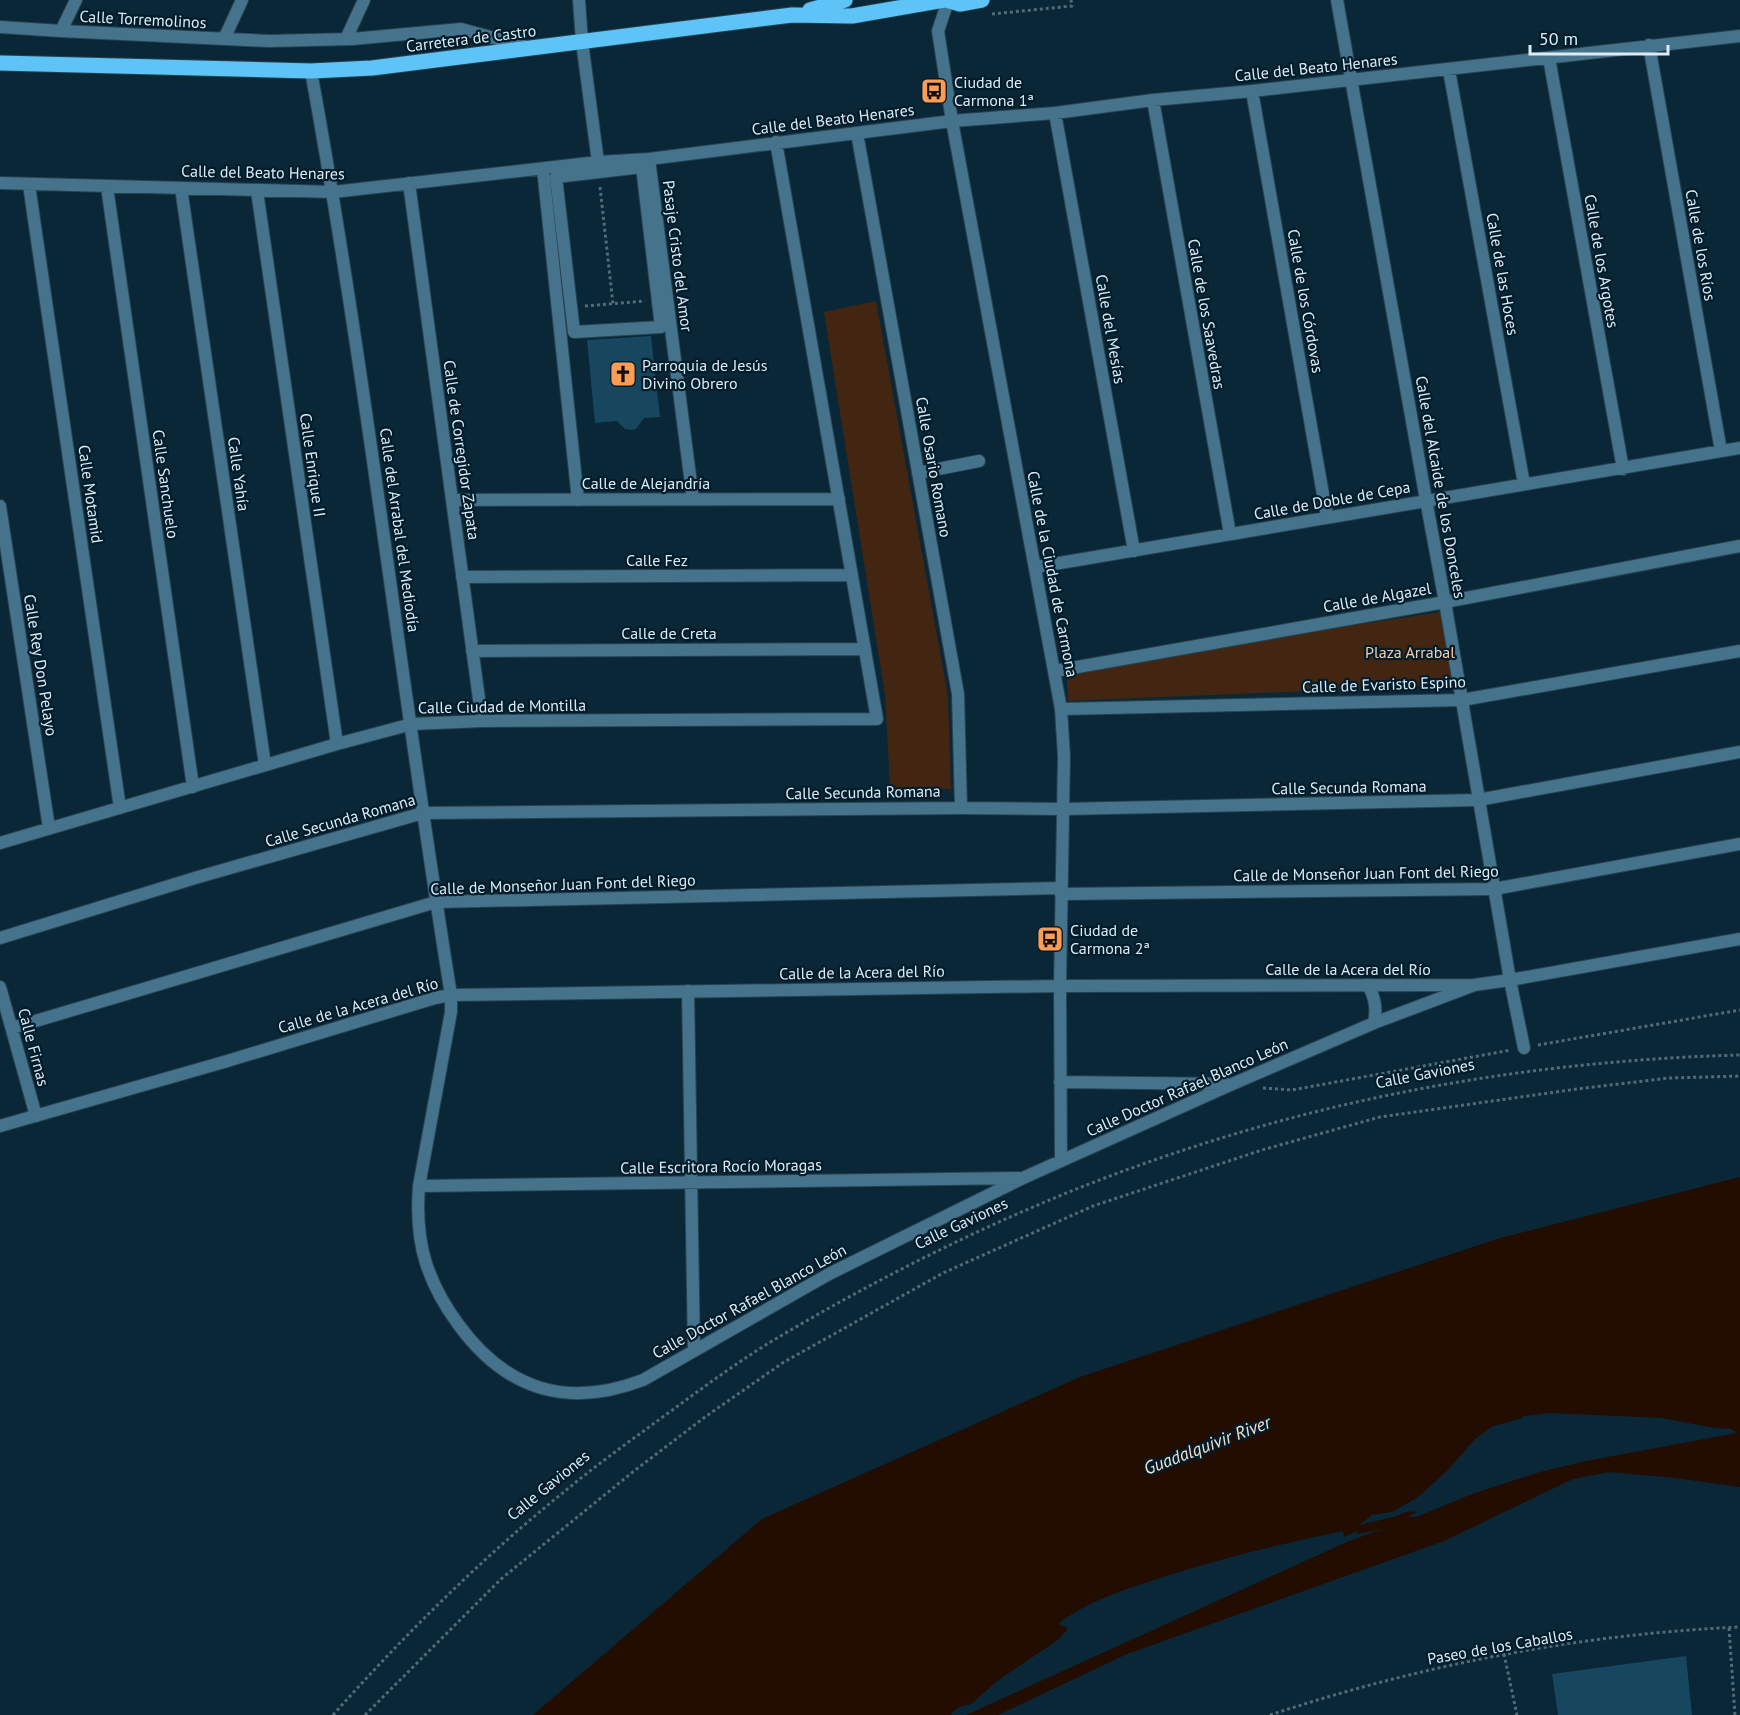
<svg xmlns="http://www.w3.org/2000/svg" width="1740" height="1715" font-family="'PT Sans',sans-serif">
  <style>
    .green { fill: #432611 }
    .water { fill: #230c00; fill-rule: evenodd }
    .building { fill: #17475f }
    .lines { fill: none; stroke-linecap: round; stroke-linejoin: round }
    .pedestrian-casing { stroke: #274351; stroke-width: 14 }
    .minor-casing { stroke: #274351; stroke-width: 14 }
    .tertiary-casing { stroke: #274351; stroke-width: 14 }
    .primary-casing { stroke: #274351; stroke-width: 17 }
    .path { stroke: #526b78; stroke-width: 3; stroke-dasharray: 3 3; stroke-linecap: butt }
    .pedestrian { stroke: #46738c; stroke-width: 12 }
    .minor { stroke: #46738c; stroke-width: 12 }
    .tertiary { stroke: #46738c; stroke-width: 12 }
    .primary { stroke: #5ec4f8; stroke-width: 15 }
    .labels { text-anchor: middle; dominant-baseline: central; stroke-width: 4.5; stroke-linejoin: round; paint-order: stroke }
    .street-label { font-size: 16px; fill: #dcecf6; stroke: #011d2b }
    .poi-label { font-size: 16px; fill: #dcecf6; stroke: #011d2b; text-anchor: start }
    .park-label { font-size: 16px; fill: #fbccad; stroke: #011d2b }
    .water-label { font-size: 18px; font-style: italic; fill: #fbdcc7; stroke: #011d2b }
  </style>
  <rect width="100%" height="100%" fill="#092736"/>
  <path class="green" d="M876 301 948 696 951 789 890 788 885 695 824 312Z
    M1441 612 1454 685 1068 701 1066 668Z"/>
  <path class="water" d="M1740 1177V1487L1676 1478 1610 1472 1573 1479 1444 1541 1127 1654 998 1715H966L1349 1541 1383 1529 1357 1534V1531L1344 1537 1343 1531C1281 1544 1220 1558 1160 1578 1124 1590 1090 1600 1059 1623L1061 1626 1067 1627V1630L1059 1639 997 1681 971 1704 959 1707 950 1715H533L762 1519 1080 1377 1500 1238ZM1551 1413 1662 1418 1709 1427 1731 1429 1737 1433 1586 1461 1540 1472 1475 1493 1416 1517H1408L1417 1512C1407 1510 1402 1514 1393 1517 1382 1520 1369 1522 1358 1526L1372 1515 1392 1512 1418 1497 1448 1470 1475 1439 1493 1426 1520 1419 1524 1416Z"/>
  <path class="building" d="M651 336 660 417 644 418 636 429 632 430 625 429 617 421 595 423 587 340Z
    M1686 1656 1692 1715H1558L1552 1674Z"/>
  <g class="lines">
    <defs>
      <path id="pedestrian" d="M642 167 661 327 574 332 556 177Z
        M918 473 979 461
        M1510 980 1524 1048"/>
      <path id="minor" d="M0 27 61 31 269 41 352 39 461 29 527 47
        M61 31 76 0
        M224 39 242 0
        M346 39 364 0
        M582 42 598 162
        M1649 45 1721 451
        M1549 58 1623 469
        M1449 70 1524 484
        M1252 91 1327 517
        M1153 100 1230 534
        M1055 113 1134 551
        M857 133 958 694 961 808
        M649 159 693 499
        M543 169 578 500
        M0 183 333 192 598 162 649 159 952 121 1055 113 1153 100 1252 91 1740 36
        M409 183 482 721
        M29 185 120 808
        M107 187 193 787
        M181 188 265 765
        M257 191 337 744
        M453 500 839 499
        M0 506 49 828
        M1036 567 1740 448
        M462 577 852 575
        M472 651 865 649
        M1055 671 1445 602 1740 546
        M1061 709 1462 700 1740 651
        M0 843 337 744 412 724 482 721 877 719 776 142
        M1061 894 1494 889 1740 844
        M0 938 195 878 423 813 961 808 1064 809 1478 800 1740 752
        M1368 985C1375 998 1377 1008 1374 1023
        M1060 986 1061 1160
        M0 987 36 1116
        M688 991 694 1351
        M451 995V1012L419 1186C417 1212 418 1238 426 1263 433 1285 444 1305 458 1324 506 1390 567 1409 643 1380L829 1274 1023 1178 1230 1085 1374 1023 1472 986
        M12 1028 436 902 1061 888
        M1060 1082 1226 1084
        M419 1186 1019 1178"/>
      <path id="tertiary" d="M579 0 582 42
        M1337 0 1426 500 1445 602 1510 980
        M948 1 938 31 952 121 1061 709 1064 756 1060 986
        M311 71C367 378 401 687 451 995
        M0 1126 224 1062 435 998 451 995 1060 986 1474 985 1510 980 1740 939"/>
      <path id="primary" d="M946 0 960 4 982 0
        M810 10 845 0
        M0 63 311 71 372 68 792 15 852 16 944 0"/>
    </defs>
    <use href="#pedestrian" class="pedestrian-casing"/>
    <use href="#minor" class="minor-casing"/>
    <use href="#tertiary" class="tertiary-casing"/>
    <use href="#primary" class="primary-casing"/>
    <path class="path" d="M992 14 1072 6 1071 0
      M600 187 613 304
      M585 306 645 301
      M1538 1045 1740 1010
      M1263 1088 1292 1090 1511 1050
      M1729 1628 1735 1715
      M1504 1654 1517 1715
      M333 1715C406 1633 485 1555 570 1487 599 1463 630 1441 660 1419 697 1392 733 1365 772 1341 903 1263 1042 1196 1187 1149 1365 1090 1553 1060 1740 1055
      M365 1715 501 1579 634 1471 705 1417 784 1362 943 1273 1093 1206 1262 1150 1380 1117 1577 1089 1669 1078 1740 1076
      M1270 1715C1421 1665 1581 1634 1740 1627"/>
    <use href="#pedestrian" class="pedestrian"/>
    <use href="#minor" class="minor"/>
    <use href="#tertiary" class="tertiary"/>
    <use href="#primary" class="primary"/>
  </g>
  <defs>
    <symbol id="bus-square" viewBox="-11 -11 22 22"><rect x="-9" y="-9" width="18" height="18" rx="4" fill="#fd9d55" stroke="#011d2b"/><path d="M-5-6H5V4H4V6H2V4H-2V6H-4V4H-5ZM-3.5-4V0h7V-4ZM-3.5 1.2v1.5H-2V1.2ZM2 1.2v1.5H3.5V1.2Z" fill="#111"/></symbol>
    <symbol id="church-square" viewBox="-11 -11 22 22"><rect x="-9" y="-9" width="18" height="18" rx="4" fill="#fd9d55" stroke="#011d2b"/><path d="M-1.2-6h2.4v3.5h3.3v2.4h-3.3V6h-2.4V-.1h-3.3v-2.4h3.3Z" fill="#111"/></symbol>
  </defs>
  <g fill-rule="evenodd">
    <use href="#bus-square" x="919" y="76" width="30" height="30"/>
    <use href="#church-square" x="608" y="359" width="30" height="30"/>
    <use href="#bus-square" x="1035" y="924" width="30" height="30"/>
  </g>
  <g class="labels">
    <g class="street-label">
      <text transform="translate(143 19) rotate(3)">Calle Torremolinos</text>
      <text transform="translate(471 38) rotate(-7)">Carretera de Castro</text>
      <text transform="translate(1316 67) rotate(-6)">Calle del Beato Henares</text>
      <text transform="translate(833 119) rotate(-7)">Calle del Beato Henares</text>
      <text transform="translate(263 172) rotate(1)">Calle del Beato Henares</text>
      <text transform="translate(1701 245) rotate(80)">Calle de los Ríos</text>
      <text transform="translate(678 256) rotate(83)">Pasaje Cristo del Amor</text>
      <text transform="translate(1602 261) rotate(80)">Calle de los Argotes</text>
      <text transform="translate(1503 274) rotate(80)">Calle de las Hoces</text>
      <text transform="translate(1306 301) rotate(80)">Calle de los Córdovas</text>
      <text transform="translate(1207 314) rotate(80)">Calle de los Saavedras</text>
      <text transform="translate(1111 329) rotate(80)">Calle del Mesías</text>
      <text transform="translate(462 450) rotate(82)">Calle de Corregidor Zapata</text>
      <text transform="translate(313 465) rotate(82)">Calle Enrique II</text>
      <text transform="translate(934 467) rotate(80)">Calle Osario Romano</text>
      <text transform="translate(239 474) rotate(82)">Calle Yahía</text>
      <text x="646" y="483">Calle de Alejandría</text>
      <text transform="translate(166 484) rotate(82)">Calle Sanchuelo</text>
      <text transform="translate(1441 487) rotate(80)">Calle del Alcaide de los Donceles</text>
      <text transform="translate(91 494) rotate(82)">Calle Motamid</text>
      <text transform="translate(1332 500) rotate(-10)">Calle de Doble de Cepa</text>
      <text transform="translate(400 530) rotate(82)">Calle del Arrabal del Mediodía</text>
      <text x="657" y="560">Calle Fez</text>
      <text transform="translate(1053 574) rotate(79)">Calle de la Ciudad de Carmona</text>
      <text transform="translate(1377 597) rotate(-10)">Calle de Algazel</text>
      <text x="669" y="633">Calle de Creta</text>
      <text transform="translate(41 665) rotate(81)">Calle Rey Don Pelayo</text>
      <text transform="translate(1384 684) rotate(-2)">Calle de Evaristo Espino</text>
      <text transform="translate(502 706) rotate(-1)">Calle Ciudad de Montilla</text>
      <text transform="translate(1349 787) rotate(-1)">Calle Secunda Romana</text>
      <text transform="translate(863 792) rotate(-1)">Calle Secunda Romana</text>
      <text transform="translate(340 820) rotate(-16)">Calle Secunda Romana</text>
      <text transform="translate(1366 873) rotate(-1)">Calle de Monseñor Juan Font del Riego</text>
      <text transform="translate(563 884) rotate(-2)">Calle de Monseñor Juan Font del Riego</text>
      <text x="1348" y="969">Calle de la Acera del Río</text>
      <text transform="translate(862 972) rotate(-1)">Calle de la Acera del Río</text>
      <text transform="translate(358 1005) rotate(-16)">Calle de la Acera del Río</text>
      <text transform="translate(34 1047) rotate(75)">Calle Firnas</text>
      <text transform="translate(1425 1073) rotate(-11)">Calle Gaviones</text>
      <text transform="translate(1187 1087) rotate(-24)">Calle Doctor Rafael Blanco León</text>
      <text transform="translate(721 1166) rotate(-1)">Calle Escritora Rocío Moragas</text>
      <text transform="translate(961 1223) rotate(-25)">Calle Gaviones</text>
      <text transform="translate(749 1301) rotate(-29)">Calle Doctor Rafael Blanco León</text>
      <text transform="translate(548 1485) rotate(-39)">Calle Gaviones</text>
      <text transform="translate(1500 1646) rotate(-10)">Paseo de los Caballos</text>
    </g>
    <g class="poi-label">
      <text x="954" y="82">Ciudad de<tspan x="954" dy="18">Carmona 1ª</tspan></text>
      <text x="642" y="365">Parroquia de Jesús<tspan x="642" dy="18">Divino Obrero</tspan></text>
      <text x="1070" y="930">Ciudad de<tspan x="1070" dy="18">Carmona 2ª</tspan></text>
    </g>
    <g class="park-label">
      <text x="1410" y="652">Plaza Arrabal</text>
    </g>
    <g class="water-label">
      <text transform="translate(1207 1445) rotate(-21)">Guadalquivir River</text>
    </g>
  </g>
  <path d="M1530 45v9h138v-9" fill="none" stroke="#dcecf6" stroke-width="3"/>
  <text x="1539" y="45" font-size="18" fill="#dcecf6" stroke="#011d2b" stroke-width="4.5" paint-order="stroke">50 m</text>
</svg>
